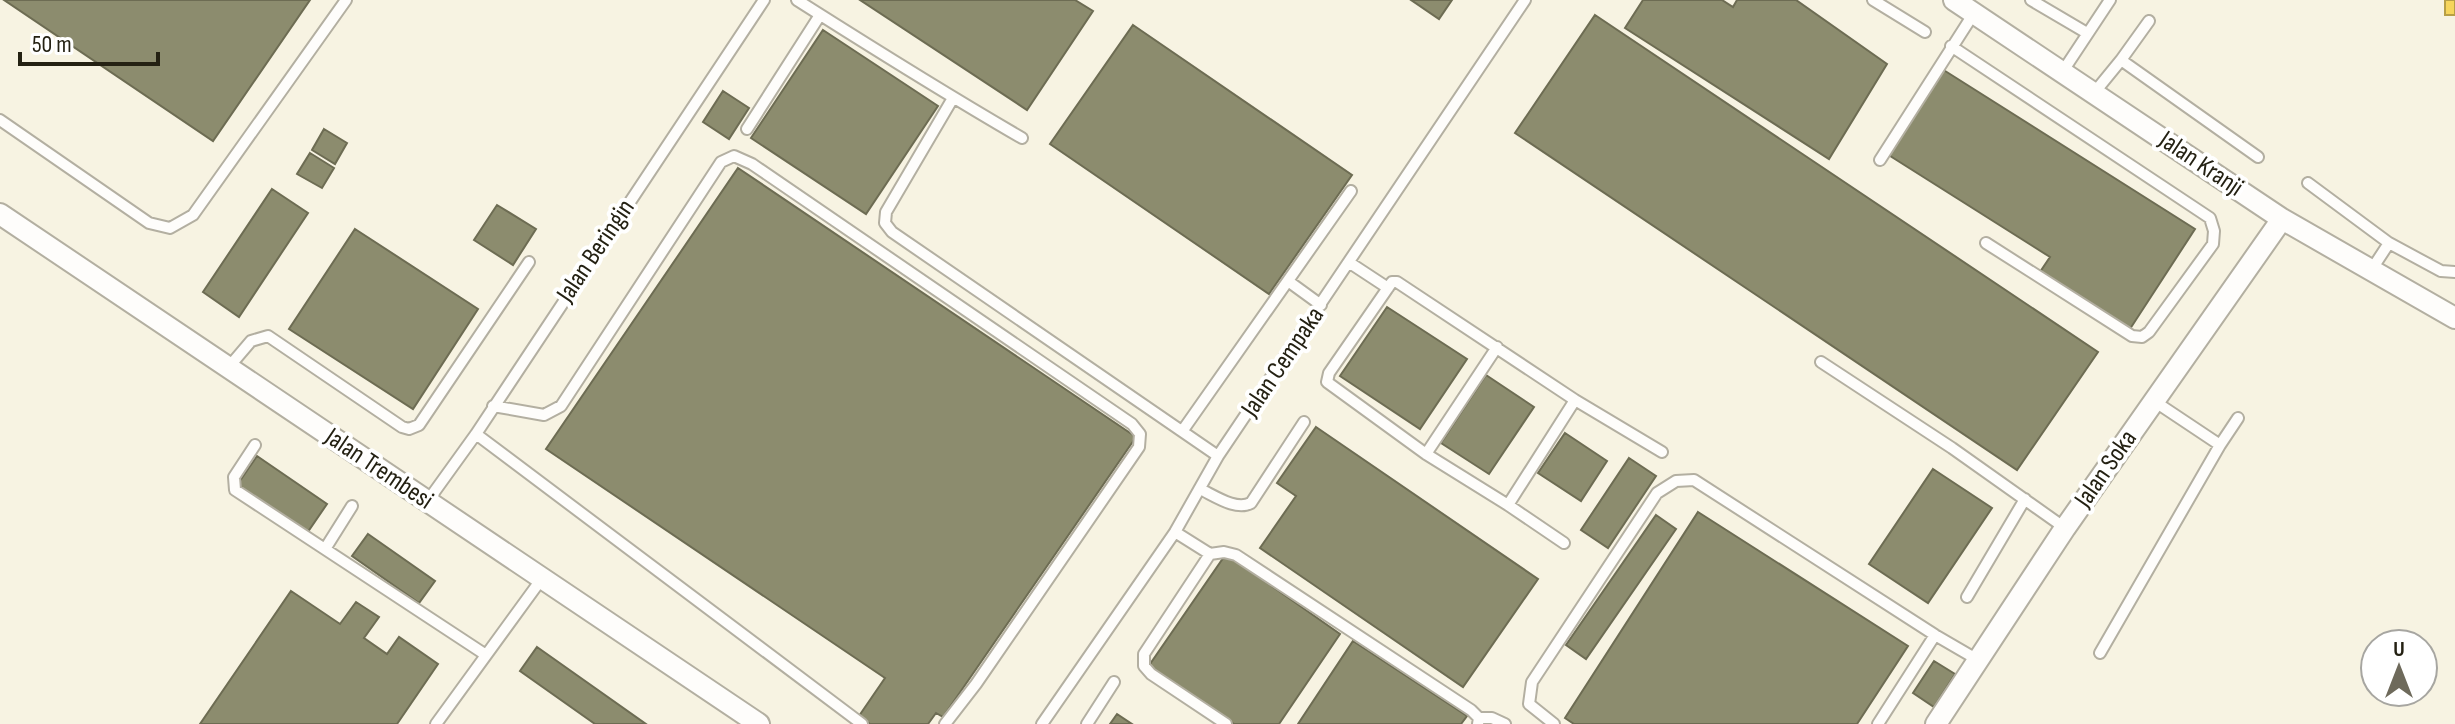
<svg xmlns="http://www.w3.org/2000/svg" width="2455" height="724" font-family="'Sofia Sans Condensed',sans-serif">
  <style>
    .homes { fill: #f6d55c; stroke: #b79f46; stroke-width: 2 }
    .industry { fill: #8c8c6e; stroke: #6d6c53; stroke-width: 2 }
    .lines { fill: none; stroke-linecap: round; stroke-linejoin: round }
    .lane-casing { stroke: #b3afa1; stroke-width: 14 }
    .street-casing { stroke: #b3afa1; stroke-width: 24 }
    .lane { stroke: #fefdfb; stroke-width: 10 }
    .street { stroke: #fefdfb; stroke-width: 20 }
    .labels { text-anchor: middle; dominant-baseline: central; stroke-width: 8; stroke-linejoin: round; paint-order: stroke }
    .street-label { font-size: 26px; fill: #242113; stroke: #fff }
  </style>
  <rect width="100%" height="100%" fill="#f7f3e2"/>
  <path class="homes" d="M2445 0H2455V15H2445Z"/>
  <path class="industry" d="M4 0H310L213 141Z
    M860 0H1075L1093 11 1027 110Z
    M1411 0H1452L1439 19Z
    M1643 0H1722L1733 7 1737 0H1796L1887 64 1829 159 1625 28Z
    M1595 15 2098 352 2017 470 1515 133Z
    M1133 25 1352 175 1269 294 1050 144Z
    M823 30 938 106 866 214 751 138Z
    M1942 69 2195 229 2130 329 2040 272 2050 257 1887 154Z
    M723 91 749 108 729 139 703 122Z
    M324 129 347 143 335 164 312 150Z
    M310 153 334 168 322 188 297 174Z
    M738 168 1136 437 943 717 936 713 928 724H870L859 716 885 678 546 449Z
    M272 189 308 213 239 317 203 292Z
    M497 205 536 229 513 265 474 240Z
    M355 229 478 309 413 409 289 329Z
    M1387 307 1467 359 1420 429 1340 376Z
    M1486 375 1534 407 1489 474 1441 443Z
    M1316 427 1538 579 1463 687 1260 548 1296 496 1277 483Z
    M1565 433 1607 461 1581 501 1538 473Z
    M257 456 327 504 305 536 235 488Z
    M1629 458 1656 476 1608 548 1581 530Z
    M1933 469 1992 508 1928 603 1869 564Z
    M1698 512 1908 646 1857 724H1574L1565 718Z
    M1656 515 1676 529 1586 659 1566 645Z
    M368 534 435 581 419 603 352 556Z
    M1226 554 1340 634 1279 724H1234L1148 667Z
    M291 591 340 624 356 602 379 617 364 638 387 654 399 637 438 664 397 724H200Z
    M1353 641 1467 716 1461 724H1298Z
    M537 647 646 724H595L520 671Z
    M1934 661 1955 674 1934 707 1913 693Z
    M1117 714 1132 724H1110Z"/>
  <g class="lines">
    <defs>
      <path id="lane" d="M797 0C871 47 946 94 1022 138
        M1873 0 1925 32
        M2031 0 2087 33
        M1951 46 2210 218 2214 231 2213 244 2149 332 2142 337 2132 336 1986 243
        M2121 60 2149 21
        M2063 71 2110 0
        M2094 93 2121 60 2258 157
        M953 98 886 212 885 223 892 232 1218 456
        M0 120 149 223 170 228 193 215 346 0
        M747 129 820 15
        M1880 160 1974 13
        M2308 183 2389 243
        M1350 263 1388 288
        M2372 269 2389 243 2441 271 2455 272
        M1288 281 1321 305
        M1821 362 1952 448 2065 528
        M228 368 251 341 268 336 402 427 409 429 419 425 529 262
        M2154 401 2220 445 2238 418
        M493 406 544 415 561 406 721 162 734 156 752 164 1132 424 1140 434 1139 447 976 684 945 724
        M1183 430 1351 191
        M476 434 862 724
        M255 445 234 477 235 490 486 655
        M1426 454 1497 347
        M1200 489C1215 496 1236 511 1251 503L1304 422
        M427 502 476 434 764 0
        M1508 505 1575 400
        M1175 532 1210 554 1144 654V666L1151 674 1226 724
        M1564 543 1508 505 1426 454 1327 382 1329 373 1392 282H1397L1575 400 1662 452
        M325 549 352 506
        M1210 554 1224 552 1236 555 1471 710 1479 718 1478 724
        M1967 597 2025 499
        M2100 653 2220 445
        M1479 718H1492L1505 724
        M436 724 543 577
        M1042 724 1175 532 1218 456 1525 0
        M1087 724 1114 682
        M1554 724 1529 704 1532 682 1657 493 1676 481 1694 480 1935 635 1978 660
        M1878 724 1935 635"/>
      <path id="street" d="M1954 0 2282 219 2455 318
        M0 214 759 724
        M1936 724 2065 528 2282 219"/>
    </defs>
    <use href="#lane" class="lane-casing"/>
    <use href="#street" class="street-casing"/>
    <use href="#lane" class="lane"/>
    <use href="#street" class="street"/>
  </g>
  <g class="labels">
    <g class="street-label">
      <text transform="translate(2201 164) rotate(34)">Jalan Kranji</text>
      <text transform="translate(596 251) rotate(-56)">Jalan Beringin</text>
      <text transform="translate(1283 362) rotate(-56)">Jalan Cempaka</text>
      <text transform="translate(379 469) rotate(34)">Jalan Trembesi</text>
      <text transform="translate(2106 469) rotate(-55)">Jalan Soka</text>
    </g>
  </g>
  <g transform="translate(2399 668)"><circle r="38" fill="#ffffff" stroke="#a7a6a1" stroke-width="2"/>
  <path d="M0-6L14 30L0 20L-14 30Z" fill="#6e6a5b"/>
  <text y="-12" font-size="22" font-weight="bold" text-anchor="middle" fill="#242113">U</text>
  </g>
  <path d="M20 52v12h138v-12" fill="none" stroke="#242113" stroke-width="4"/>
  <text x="32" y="52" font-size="24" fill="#242113" stroke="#ffffff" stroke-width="6" paint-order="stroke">50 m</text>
</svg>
